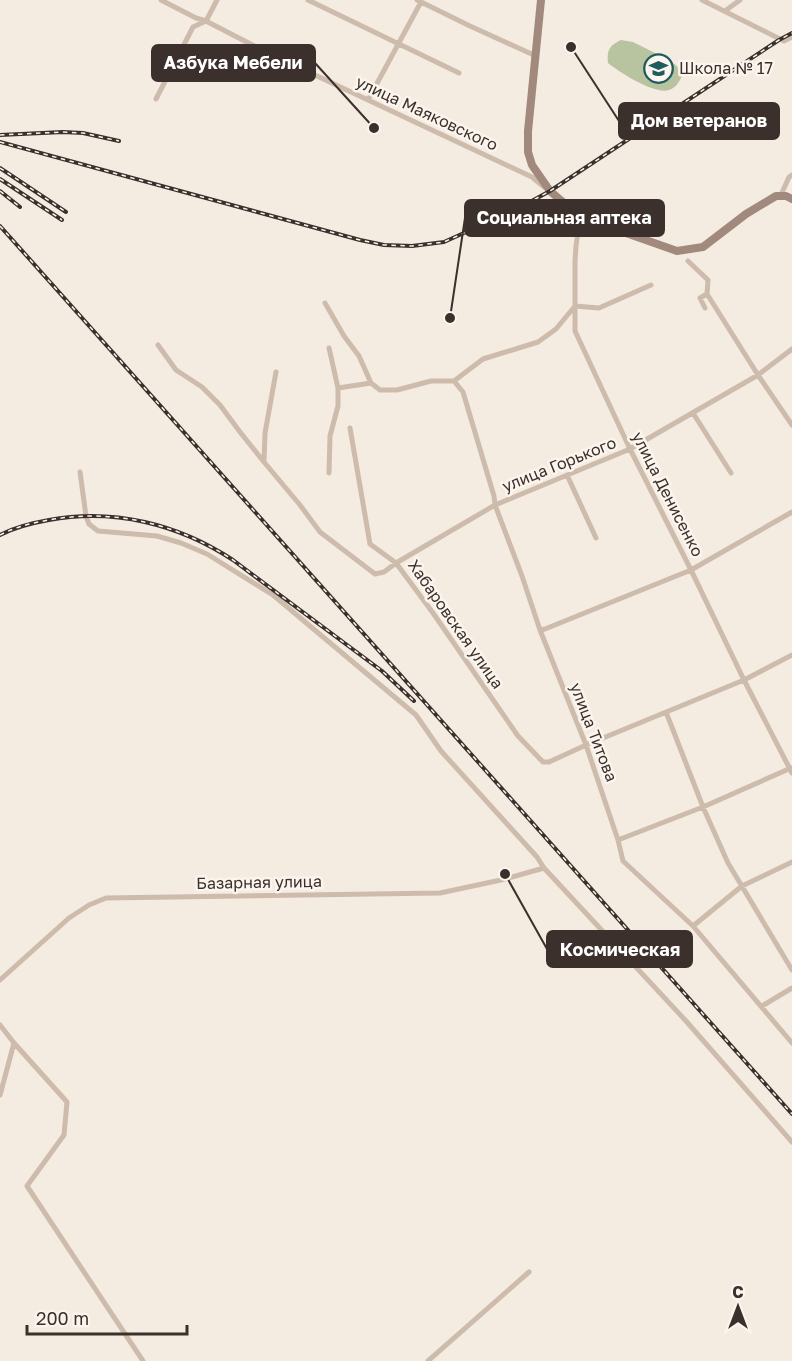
<svg xmlns="http://www.w3.org/2000/svg" width="792" height="1361" font-family="'Golos Text',sans-serif">
  <style>
    .green { fill: #b8c4a0 }
    .lines { fill: none; stroke-linecap: round; stroke-linejoin: round }
    .street { stroke: #cdbbac; stroke-width: 5 }
    .secondary { stroke: #a18a7d; stroke-width: 8 }
    .rail-casing { stroke: #3b302b; stroke-width: 4 }
    .rail { stroke: #fbf5ee; stroke-width: 1.5; stroke-dasharray: 4.5; stroke-linecap: butt }
    .labels { text-anchor: middle; dominant-baseline: central; stroke-width: 5; stroke-linejoin: round; paint-order: stroke }
    .poi-label { font-size: 16px; fill: #3b302b; stroke: #fbf5ee; text-anchor: start }
    .street-label { font-size: 16px; fill: #3b302b; stroke: #fbf5ee }
    .leader { fill: none; stroke: #3b302b; stroke-width: 2 }
    .callout-dot { fill: #3b302b; stroke: #fbf5ee; stroke-width: 2 }
    .callout { fill: #3b302b; stroke: #3b302b; stroke-width: 2 }
    .callout-label { font-size: 18px; text-anchor: middle; font-weight: bold; fill: #fff }
  </style>
  <rect width="100%" height="100%" fill="#f4ebe1"/>
  <path class="green" d="M621 40 633 42 667 59 677 66 682 76C679 82 676 88 669 90 655 95 619 72 608 63 607 50 609 46 621 40Z"/>
  <g class="lines">
    <path class="street" d="M161 0 196 18 206 21 266 52 532 177 544 187
      M308 0 459 73
      M417 0 470 26 536 56
      M702 0 784 41 792 37
      M725 11 740 0
      M156 99 193 27 206 21 217 0
      M368 100 421 2
      M781 195 789 177 792 175
      M587 216 578 232 576 246 575 262V331L630 449 691 570 744 680 792 773
      M688 261 708 280 707 294 700 298 705 308
      M707 294 758 375 792 425
      M325 303 344 336 359 356 371 383 380 390H397L431 381H454L483 359 538 342 556 329 575 306 599 308 651 285
      M158 345 176 370 202 387 220 405 240 432 264 462
      M329 348 338 388V406L330 436 329 473
      M276 372 265 433 264 462 300 505 320 532 375 574 384 572 396 563 495 505 630 449 758 375 792 349
      M454 381 463 392 494 496 495 505 522 576 540 630 586 745 618 840 623 861 693 926 792 1043
      M338 388 371 383
      M693 413 731 473
      M350 428 370 544 396 563 433 613 518 736 543 762H549L586 745 744 680 792 655
      M80 472 86 516 89 524 98 531 157 536 181 543 207 554 273 595 416 715 441 751 537 857 544 868 686 1021 792 1142
      M567 475 596 538
      M540 630 545 629 691 570 792 512
      M666 712 703 807 728 863 792 970
      M618 840 703 807 791 768
      M693 926 742 886 792 862
      M0 980 69 918 89 905 106 898 440 893 501 880 544 868
      M762 1006 792 988
      M0 1025 14 1043 67 1102 64 1135 27 1186 143 1361
      M0 1095 14 1043
      M428 1361 529 1272"/>
    <path class="secondary" d="M541 0 528 131V152L532 165 550 191 564 203 587 216 623 232 677 251 703 247 746 214 776 196H786L792 199"/>
    <defs>
      <path id="rail" d="M0 135 63 132 83 133 119 141
        M0 142 360 240 384 245 412 246 444 242 517 209 550 191 779 40 792 33
        M0 168 66 212
        M0 179 62 220
        M0 191 20 207
        M0 226 792 1114
        M0 535C15 527 32 523 49 520 114 508 178 524 233 560L382 671 414 701"/>
    </defs>
    <use href="#rail" class="rail-casing"/>
    <use href="#rail" class="rail"/>
  </g>
  <defs>
    <symbol id="school-ring" viewBox="-11 -11 22 22"><circle r="9.5" fill="#fbf5ee" stroke="#1f5a5e" stroke-width="1.5"/><path d="M0-5L7-2L0 1L-7-2ZM-4 1L0 2.5L4 1V4Q0 6-4 4Z" fill="#1f5a5e"/></symbol>
  </defs>
  <g fill-rule="evenodd">
    <use href="#school-ring" x="642" y="52" width="33" height="33"/>
  </g>
  <g class="labels">
    <g class="poi-label">
      <text x="679" y="68">Школа № 17</text>
    </g>
    <g class="street-label">
      <text transform="translate(427 113) rotate(25)">улица Маяковского</text>
      <text transform="translate(559 464) rotate(-22)">улица Горького</text>
      <text transform="translate(668 494) rotate(63)">улица Денисенко</text>
      <text transform="translate(456 624) rotate(55)">Хабаровская улица</text>
      <text transform="translate(594 732) rotate(69)">улица Титова</text>
      <text transform="translate(259 882) rotate(-1)">Базарная улица</text>
    </g>
  </g>
  <path class="leader" d="M374 128L315 63M571 47L619 121M450 318L465 218M505 874L547 949"/>
  <g class="callout-dot">
    <circle cx="374" cy="128" r="6"/>
    <circle cx="571" cy="47" r="6"/>
    <circle cx="450" cy="318" r="6"/>
    <circle cx="505" cy="874" r="6"/>
  </g>
  <g class="callout">
    <rect x="152" y="45" width="163" height="36" rx="6"/>
    <rect x="619" y="103" width="160" height="36" rx="6"/>
    <rect x="465" y="200" width="199" height="36" rx="6"/>
    <rect x="547" y="931" width="145" height="36" rx="6"/>
  </g>
  <g class="callout-label">
    <text x="233" y="69">Азбука Мебели</text>
    <text x="699" y="127">Дом ветеранов</text>
    <text x="564" y="224">Социальная аптека</text>
    <text x="620" y="956">Космическая</text>
  </g>
  <g transform="translate(738 1307)" stroke="#fbf5ee" stroke-width="4.5" paint-order="stroke">
  <path d="M0-4.5L10 22L0 15L-10 22Z" fill="#3b302b"/>
  <text y="-9" font-size="16" font-weight="bold" text-anchor="middle" fill="#3b302b">С</text>
  </g>
  <path d="M27 1325v9h160v-9" fill="none" stroke="#3b302b" stroke-width="3"/>
  <text x="36" y="1325" font-size="18" fill="#3b302b" stroke="#fbf5ee" stroke-width="4.5" paint-order="stroke">200 m</text>
</svg>
